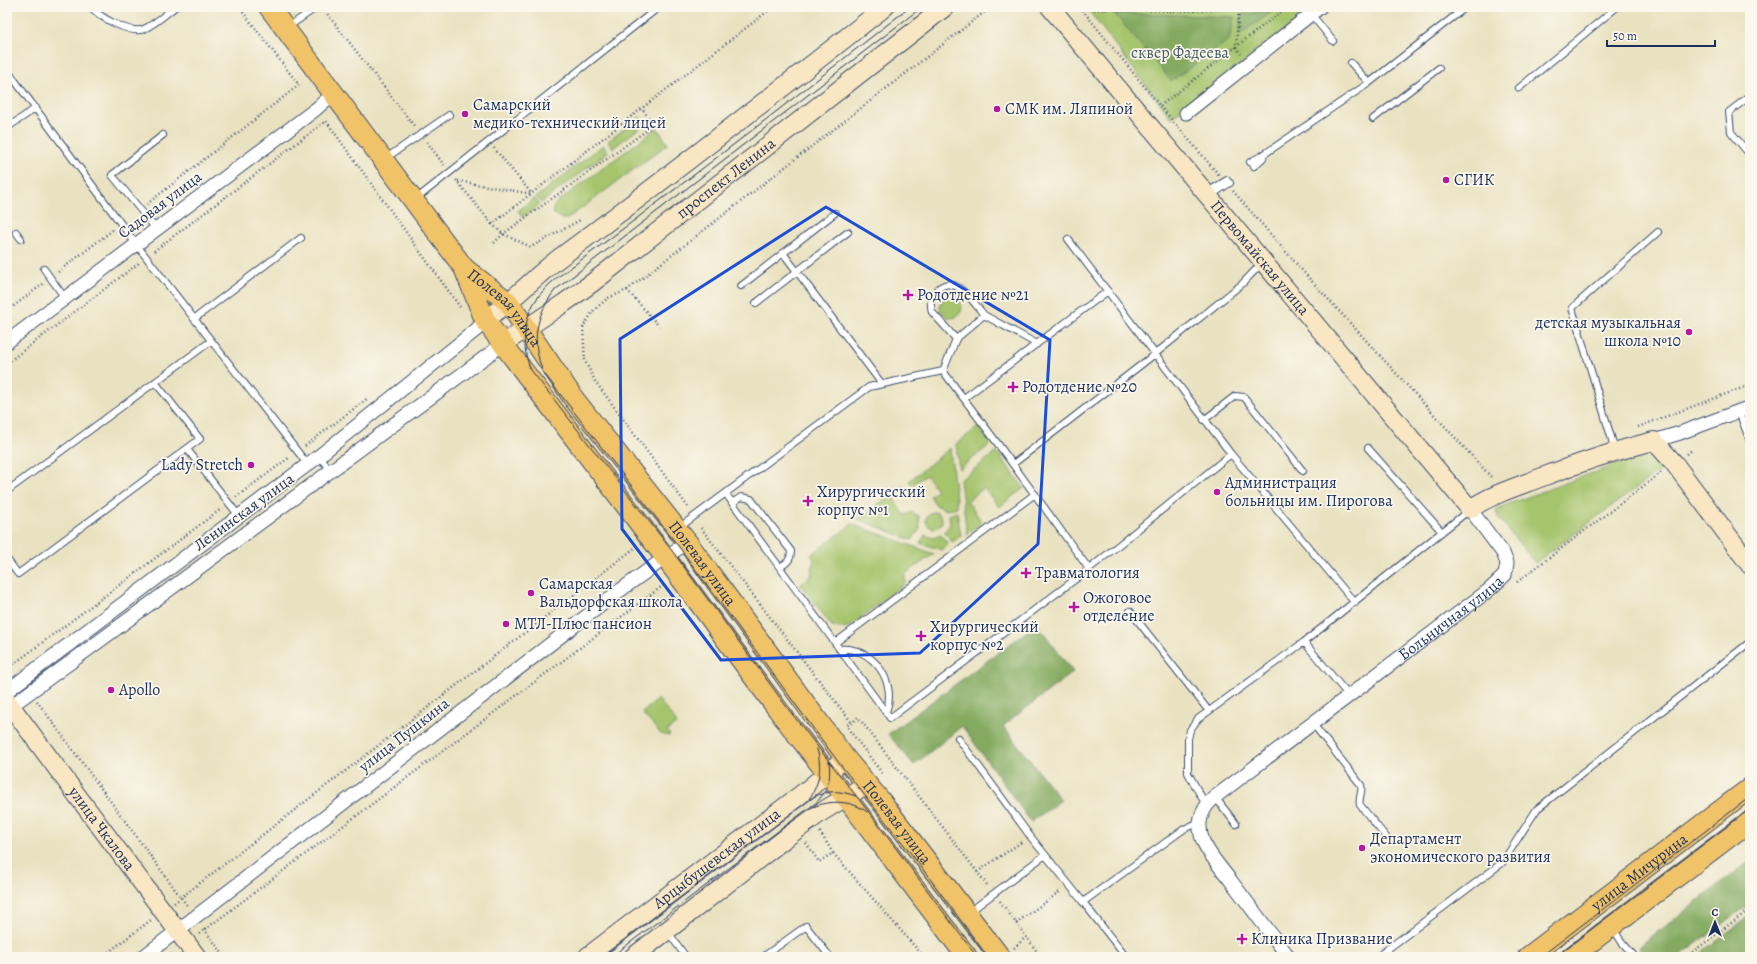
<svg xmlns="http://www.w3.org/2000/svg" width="1757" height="964" font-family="Alegreya,serif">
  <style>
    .green { fill: #a5c46c; stroke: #607a65 }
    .forest { fill: #84aa60; stroke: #506c5f }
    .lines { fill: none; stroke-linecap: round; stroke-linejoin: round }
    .lane-casing { stroke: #3a4a6d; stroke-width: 8 }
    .street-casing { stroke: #3a4a6d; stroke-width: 15 }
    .secondary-casing { stroke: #3a4a6d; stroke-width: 20 }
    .primary-casing { stroke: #3a4a6d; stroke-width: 22 }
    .path { stroke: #3a4a6d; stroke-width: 2.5; stroke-dasharray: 1 3; stroke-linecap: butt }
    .lane { stroke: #fff; stroke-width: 6 }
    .street { stroke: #fff; stroke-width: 13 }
    .secondary { stroke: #f9e7c3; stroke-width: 18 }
    .primary { stroke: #f0c369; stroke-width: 20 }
    .tram { stroke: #1b2f5e; stroke-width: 1 }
    .marked { fill: none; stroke: #1d4ed8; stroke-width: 3; stroke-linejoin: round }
    .poi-dot { fill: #b5179e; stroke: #fbf7ec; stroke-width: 1.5 }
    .labels { text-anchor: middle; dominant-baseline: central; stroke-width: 3.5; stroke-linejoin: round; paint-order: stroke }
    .park-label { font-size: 16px; fill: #445c62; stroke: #fbf7ec }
    .poi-label { font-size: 16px; fill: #1b2f5e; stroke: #fbf7ec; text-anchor: start }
    .street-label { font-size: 16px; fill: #1b2f5e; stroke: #fbf7ec }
  </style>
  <rect width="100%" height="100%" fill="#fbf7ec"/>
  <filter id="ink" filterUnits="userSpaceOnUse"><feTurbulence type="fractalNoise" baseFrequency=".025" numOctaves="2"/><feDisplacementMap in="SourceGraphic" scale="8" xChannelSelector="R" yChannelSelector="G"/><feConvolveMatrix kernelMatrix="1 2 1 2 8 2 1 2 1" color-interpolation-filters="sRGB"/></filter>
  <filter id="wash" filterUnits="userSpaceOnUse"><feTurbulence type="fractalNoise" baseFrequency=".012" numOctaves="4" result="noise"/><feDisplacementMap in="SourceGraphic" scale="16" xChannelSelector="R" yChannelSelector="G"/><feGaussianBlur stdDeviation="0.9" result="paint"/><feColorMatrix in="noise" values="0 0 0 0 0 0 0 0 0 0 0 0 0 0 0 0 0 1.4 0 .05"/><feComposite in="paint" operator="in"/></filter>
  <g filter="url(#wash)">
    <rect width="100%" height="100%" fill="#e9e2c1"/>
    <path class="green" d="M1086 7H1316L1171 118Z
      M640 117 645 124 613 148 608 141Z
      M657 128 668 144 567 219H562L554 214 553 208 556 203Z
      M603 145 608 152 541 203 536 197Z
      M534 198 539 205 523 217 518 211Z
      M940 307a11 11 0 1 1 22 0a11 11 0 1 1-22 0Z
      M978 427 991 444 959 469 956 444Z
      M950 448 957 507 947 510 936 505 930 496 937 490 926 475 912 485 909 481Z
      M997 452 1024 488 999 507 984 488 967 501 982 522 967 534 960 480Z
      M1649 452 1654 453 1666 466 1535 563 1498 517 1496 512 1498 508Z
      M903 486 906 490 894 500 905 515 912 512 919 516 920 529 912 540 858 519Z
      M957 512 961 536 952 542 945 532 950 524 949 515Z
      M926 520a8 8 0 1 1 16 0a8 8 0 1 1-16 0Z
      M852 524 934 554 905 574V583L851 626C844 628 839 629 832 626L800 585 811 576 814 559 811 555Z
      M925 535 933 538 941 535 948 544 941 550 920 543Z
      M658 699 677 723 667 731 670 735 669 736 661 734 642 713Z"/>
    <path class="forest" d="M1276 9 1239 35 1241 15Z
      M1114 13 1234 17 1229 40 1171 81Z
      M1037 624 1073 672 1003 726 1061 800 1031 822 962 726 914 765 888 734Z
      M1750 861V904L1678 957H1645L1638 947Z
      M1750 915V957H1695Z"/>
  </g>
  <g filter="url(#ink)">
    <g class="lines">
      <defs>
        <path id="lane" d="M91 7C99 17 131 35 144 29 155 24 166 14 175 7
          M1311 14 1333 41
          M288 27 317 7
          M1351 63 1369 83
          M7 70 136 244 308 465
          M1519 88 1617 7
          M1750 96 1729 112 1731 132 1750 155
          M1373 119 1439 68
          M11 125 36 108
          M386 158 449 115
          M1250 162 1263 155 1369 83 1466 7
          M1254 166 1263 158V155
          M1206 193 1227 180
          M1210 196 1230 183
          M416 199 659 7
          M156 229 112 175 163 135
          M16 232 21 239
          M1068 239 1231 454 1355 603
          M783 253 882 384
          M44 269 65 298
          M741 286 835 213
          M756 303 848 232
          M984 315 1037 344
          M194 319 301 238
          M943 371 998 444 1089 569
          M943 371 956 339 984 315C973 302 954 271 936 291 930 298 930 304 932 312L956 339
          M964 398 1108 291
          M1739 412 1750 441
          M1204 420 1235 396 1244 397 1303 471
          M1368 448 1442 532
          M187 449 239 516
          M1615 450 1572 308 1658 232
          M319 456 330 470
          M1013 464 1155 354 1242 284 1262 263
          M7 491 211 341
          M726 494 890 718 1089 569 1231 454
          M732 503 741 497 751 499 791 551C791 560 787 563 780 567
          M680 527 869 387 943 371
          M7 559 18 574 200 439 155 382
          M1130 611 1208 710
          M1304 642 1349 696
          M835 643 1035 494
          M839 649C872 645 898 682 886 712
          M1313 724 1361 785C1363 792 1358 798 1360 805L1386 837
          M958 738 1030 836 1083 902
          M1215 797 1236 824
          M1206 805 1188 773V739L1190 730 1198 719 1304 642 1468 511
          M968 913 1045 855
          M1613 928 1621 941 1635 957
          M668 932 686 957
          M763 957 806 926 830 957
          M1126 957 1083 902 1184 829 1200 822
          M1377 957 1502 863 1537 809 1750 642"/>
        <g id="street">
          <path d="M1186 113 1320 7"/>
          <path d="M7 342 316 109 333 94"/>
          <path d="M1654 441 1680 433 1750 407"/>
          <path d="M7 691 319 456 476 330 485 320"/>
          <path d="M7 709 503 344"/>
          <path d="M143 957 622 589 687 542"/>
          <path id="s1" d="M1289 957C1269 932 1250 906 1231 881 1222 869 1209 855 1203 841 1196 823 1201 809 1215 797L1489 590 1505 575 1507 563 1503 553 1470 509"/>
        </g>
        <g id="secondary">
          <path id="s2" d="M1050 7 1470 509C1491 495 1513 488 1537 479 1576 464 1614 451 1654 441L1674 463 1750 565"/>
          <path d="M485 320C513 301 535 276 562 256 672 175 778 91 885 7"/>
          <path id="s3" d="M503 344 564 303 592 283 945 7"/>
          <path id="s4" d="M7 701 197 957"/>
          <path id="s5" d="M587 957 807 790 845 758"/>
          <path d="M633 957 787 837 823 811 867 784"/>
        </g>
        <g id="primary">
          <path d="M269 7 464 268 485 320 503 344 665 557 782 715 852 805 967 957"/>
          <path id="s6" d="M465 269 508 302 574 399 687 542 845 758 880 800 1000 957"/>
          <path id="s7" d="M1528 957 1750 788"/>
          <path d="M1571 957 1750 821"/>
        </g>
      </defs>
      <use href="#lane" class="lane-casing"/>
      <use href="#street" class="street-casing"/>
      <use href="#secondary" class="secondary-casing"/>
      <use href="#primary" class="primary-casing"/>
      <path class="path" d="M1080 7 1160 106 1219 175
        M1239 7 1236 47 1241 54
        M1082 9 1176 11 1239 9 1250 7
        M325 11 415 127
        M1160 106 1287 7
        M427 142 444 165
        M494 148 531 193
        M456 180 492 224 773 7
        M458 181 532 194
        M1233 191 1307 276 1493 479
        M147 204 299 85 239 7
        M492 224 503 234 531 247 582 219
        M494 243 503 234 654 125 642 109
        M154 251 326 121 460 307
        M58 272 114 229
        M627 290 659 326
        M7 311 43 284
        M7 363 139 263
        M1638 427 1750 385
        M305 446 368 398
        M1687 454 1693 449
        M236 497 290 457
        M688 507 595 381 585 361 583 327 594 310 608 298 627 290 991 7
        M701 528 852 723
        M1517 582 1662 472
        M7 661 11 667
        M7 669 221 509
        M37 701 188 907
        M882 773 850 731 847 725 852 723 858 717 988 886
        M820 832 833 853
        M806 843 819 862 833 853 924 957
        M977 872 1023 841
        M1000 901 1041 957
        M174 903 636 547
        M1016 923 1061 891
        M204 929 225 957
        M199 934 665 584
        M1014 948 1026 937
        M102 957 151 920
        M168 957 174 952
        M1686 957 1750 909"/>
      <use href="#lane" class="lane"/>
      <use href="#street" class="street"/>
      <use href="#secondary" class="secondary"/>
      <use href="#primary" class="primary"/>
      <path class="tram" d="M910 7C825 73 740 141 654 205 630 224 605 242 581 260 565 272 547 283 536 300 523 319 521 349 531 370L673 552 789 710 871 815 977 957
        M922 7 555 290C535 317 531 341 543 372L679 547 839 763 913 856 988 957
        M809 799C820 783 822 767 817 749
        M813 807C830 800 852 800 867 812
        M601 957 813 797C830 790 838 790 856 796
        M611 957 817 802C829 788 831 779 829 761
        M1540 957 1750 797
        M1555 957 1750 809"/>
    </g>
  </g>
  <path class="marked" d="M826 207 1050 340 1038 544 920 653 721 660 622 529 620 339Z"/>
  <g class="poi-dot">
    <circle cx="997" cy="109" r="4"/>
    <circle cx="465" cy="114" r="4"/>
    <circle cx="1446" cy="180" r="4"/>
    <path d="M906 289h4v4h4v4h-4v4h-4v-4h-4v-4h4z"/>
    <circle cx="1689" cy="332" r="4"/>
    <path d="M1011 381h4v4h4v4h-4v4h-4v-4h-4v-4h4z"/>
    <circle cx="251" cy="465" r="4"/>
    <circle cx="1217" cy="492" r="4"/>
    <path d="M806 495h4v4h4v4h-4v4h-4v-4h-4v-4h4z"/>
    <path d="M1024 567h4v4h4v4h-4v4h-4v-4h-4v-4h4z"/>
    <circle cx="531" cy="593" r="4"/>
    <path d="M1072 601h4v4h4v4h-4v4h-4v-4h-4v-4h4z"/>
    <circle cx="506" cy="624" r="4"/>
    <path d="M919 630h4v4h4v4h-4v4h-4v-4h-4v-4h4z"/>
    <circle cx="111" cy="690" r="4"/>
    <circle cx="1362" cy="848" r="4"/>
    <path d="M1240 933h4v4h4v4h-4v4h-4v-4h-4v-4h4z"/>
  </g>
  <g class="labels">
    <g class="park-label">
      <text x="1180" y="53">сквер Фадеева</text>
    </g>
    <g class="poi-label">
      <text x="473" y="105">Самарский<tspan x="473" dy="18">медико-технический лицей</tspan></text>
      <text x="1005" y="109">СМК им. Ляпиной</text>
      <text x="1454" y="180">СГИК</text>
      <text x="917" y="295">Родотдение №21</text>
      <text x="1681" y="323" text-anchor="end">детская музыкальная<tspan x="1681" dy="18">школа №10</tspan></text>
      <text x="1022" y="387">Родотдение №20</text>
      <text x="243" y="465" text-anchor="end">Lady Stretch</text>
      <text x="1225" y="483">Администрация<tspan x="1225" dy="18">больницы им. Пирогова</tspan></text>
      <text x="817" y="492">Хирургический<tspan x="817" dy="18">корпус №1</tspan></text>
      <text x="1035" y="573">Травматология</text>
      <text x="539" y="584">Самарская<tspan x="539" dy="18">Вальдорфская школа</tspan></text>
      <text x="1083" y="598">Ожоговое<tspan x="1083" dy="18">отделение</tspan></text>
      <text x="514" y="624">МТЛ-Плюс пансион</text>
      <text x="930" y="627">Хирургический<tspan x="930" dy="18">корпус №2</tspan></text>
      <text x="119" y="690">Apollo</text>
      <text x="1370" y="839">Департамент<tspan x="1370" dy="18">экономического развития</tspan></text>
      <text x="1251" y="939">Клиника Призвание</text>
    </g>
    <g class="street-label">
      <text stroke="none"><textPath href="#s3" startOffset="278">проспект Ленина</textPath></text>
      <text transform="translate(160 205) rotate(-37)">Садовая улица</text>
      <text stroke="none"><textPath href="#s2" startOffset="327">Первомайская улица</textPath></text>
      <text stroke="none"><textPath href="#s6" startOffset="56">Полевая улица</textPath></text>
      <text transform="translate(244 512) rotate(-36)">Ленинская улица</text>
      <text stroke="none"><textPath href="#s6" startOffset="380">Полевая улица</textPath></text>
      <text stroke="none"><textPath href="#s1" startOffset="490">Больничная улица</textPath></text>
      <text transform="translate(404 735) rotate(-38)">улица Пушкина</text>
      <text stroke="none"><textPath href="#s6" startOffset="704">Полевая улица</textPath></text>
      <text stroke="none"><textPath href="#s4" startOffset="159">улица Чкалова</textPath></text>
      <text stroke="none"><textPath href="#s5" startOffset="163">Арцыбушевская улица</textPath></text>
      <text stroke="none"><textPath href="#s7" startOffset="140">улица Мичурина</textPath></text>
    </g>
  </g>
  <rect width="1757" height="964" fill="none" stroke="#fbf7ec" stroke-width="24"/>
  <g transform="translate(1715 922)" stroke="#fbf7ec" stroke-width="3" paint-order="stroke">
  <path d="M0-3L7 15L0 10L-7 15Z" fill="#1b2f5e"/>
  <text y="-6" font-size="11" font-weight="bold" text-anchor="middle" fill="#1b2f5e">С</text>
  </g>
  <path d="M1607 40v6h108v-6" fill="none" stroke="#1b2f5e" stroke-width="2"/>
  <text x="1613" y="40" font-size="12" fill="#1b2f5e" stroke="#fbf7ec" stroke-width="3" paint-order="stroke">50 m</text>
</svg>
